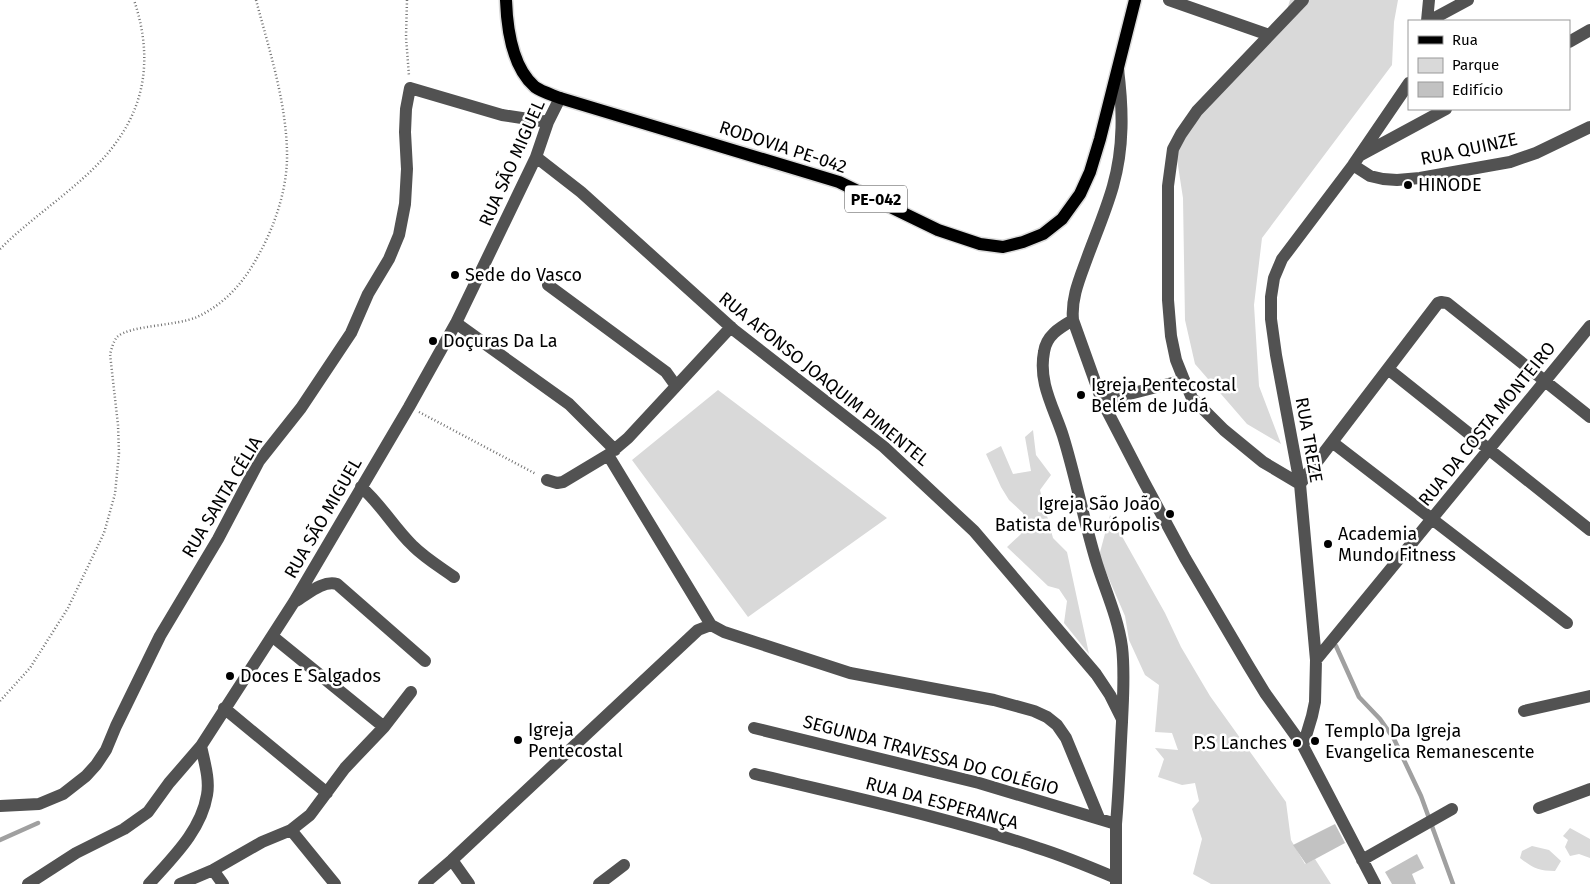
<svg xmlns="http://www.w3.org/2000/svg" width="1590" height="884" font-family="'Fira Sans',sans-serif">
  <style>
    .green { fill: #d9d9d9 }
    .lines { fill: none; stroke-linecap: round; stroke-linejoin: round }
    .stream { stroke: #a0a0a0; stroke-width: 4.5 }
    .building { fill: #c2c2c2 }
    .major-casing { stroke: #dbdbdb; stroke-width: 15 }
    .path { stroke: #747474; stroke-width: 2.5; stroke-dasharray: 1 2.5; stroke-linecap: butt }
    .minor { stroke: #525252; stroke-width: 12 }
    .major { stroke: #000; stroke-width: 12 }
    .poi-dot { fill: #000; stroke: #fff; stroke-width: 2 }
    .labels { text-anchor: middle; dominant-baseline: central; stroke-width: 5; stroke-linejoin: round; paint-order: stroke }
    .shield { fill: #fff; stroke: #4c4c4c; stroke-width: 1 }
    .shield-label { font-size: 16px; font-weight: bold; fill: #000 }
    .street-label { font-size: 18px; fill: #000; stroke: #fff }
    .poi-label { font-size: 18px; fill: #000; stroke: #fff; text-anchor: start }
  </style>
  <rect width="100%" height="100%" fill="#fff"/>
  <path class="green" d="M1290 0H1398L1394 22 1392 65 1262 238 1254 305 1259 386 1281 444 1247 424 1195 364 1185 320 1183 198 1175 146 1284 20Z
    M718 390 887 518 748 617 632 460Z
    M1033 430 1036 455 1051 475 1040 490 1053 538 1067 552 1089 654 1064 623 1067 601 1059 589 1048 586 1007 547 1021 534 1023 513 1009 500 1001 487 986 454 1001 446 1013 474 1031 471 1025 437Z
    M1110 515 1165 613 1181 647 1210 696 1286 802 1291 840 1305 864 1315 859 1331 884H1211L1193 874 1202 839 1192 809 1199 801 1195 783 1182 785 1158 777 1164 759 1155 748 1178 750 1172 733 1155 732 1159 685 1145 675 1129 640 1125 616 1099 556Z
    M1570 828 1590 839V858L1579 854 1570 856 1565 847 1568 840 1563 836Z
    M1532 846 1549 850 1561 861 1555 871C1538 871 1533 868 1520 858L1522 851Z"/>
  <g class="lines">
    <path class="stream" d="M1336 646 1359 697 1380 719 1394 739 1421 796 1453 884
      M0 840 38 823"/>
  </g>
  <path class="building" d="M1335 824 1345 843 1306 864 1293 845Z
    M1417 854 1424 868 1412 874 1416 884H1392L1385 872Z"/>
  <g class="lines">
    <defs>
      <path id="major" d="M506 0C507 29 512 67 535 87 542 92 553 95 560 98L839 182 938 230 980 244 1003 247 1023 242 1043 234 1062 219 1080 194 1090 172 1100 139 1135 0"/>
    </defs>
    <use href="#major" class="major-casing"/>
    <path class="path" d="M407 0 406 37 409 76
      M0 249C29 220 63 198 92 170 143 121 156 66 134 0
      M419 412 536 474
      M0 701 30 668 68 608 104 533 115 494 119 453 118 425 110 354C112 348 113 342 117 337 130 325 177 326 197 317 225 304 244 282 258 256 275 226 288 187 287 152 286 101 269 49 256 0"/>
    <path class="minor" d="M1169 0 1269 35
      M1303 0 1197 111 1181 134 1173 149 1168 186V300L1171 336 1176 360 1184 380 1192 398 1224 430 1263 462 1300 484 1438 303 1441 302 1447 303 1590 417
      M1427 21 1429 0
      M1429 21 1468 0
      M1569 42 1590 30
      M1118 69C1123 109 1124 147 1113 186 1106 211 1095 236 1086 261 1079 280 1071 299 1073 320L1102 401 1143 480 1185 558 1248 665 1265 693 1303 746 1375 884
      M1359 156 1446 109
      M536 157 581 192 734 330 884 447 974 531 1096 674 1110 695 1122 719
      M1353 165 1370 176 1383 179 1397 180 1420 178 1510 162 1536 153 1590 127
      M548 285 666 372 676 386
      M1073 320C1059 328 1046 336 1044 352 1038 383 1054 408 1063 436 1076 478 1084 522 1097 564 1106 592 1118 618 1122 647 1125 672 1123 697 1122 722 1120 757 1119 790 1116 824
      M456 323 569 404 615 450
      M1388 369 1590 530
      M1102 401 1184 380
      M1332 442 1567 623
      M608 455 711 625
      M547 480 557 483 563 482 608 455 628 438 731 327
      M361 487C381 504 394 528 413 546 425 558 440 567 454 577
      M296 601C308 594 323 580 337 584L425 661
      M711 625 724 632 850 673 994 700 1034 711 1047 717 1057 725 1066 738 1099 818
      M272 636 384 727
      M1316 660 1590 326
      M224 708 327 793
      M1524 711 1590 696
      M754 728 979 783 1116 824V884
      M1303 746 1312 716 1315 702 1316 660 1300 484 1276 355 1271 319V297L1274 278 1282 259 1353 165 1409 83
      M755 774C850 797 946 817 1038 848 1064 856 1090 867 1116 878
      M0 806 39 804 63 794 86 776 96 765 106 750 116 726 160 636 218 539 259 461 301 408 351 333 368 294 389 259 399 235 405 204 407 169 405 132 406 109 410 88 502 115 548 122
      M1539 808 1590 789
      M291 830 335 884
      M452 860 469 884
      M1362 860 1452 809
      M213 870 223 884
      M28 884 76 853 124 829 148 812 169 783 201 746 294 602 409 407 456 323 536 157 548 122 560 98
      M149 884C172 858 201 831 207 795 210 779 204 761 201 746
      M180 884 213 870 262 842 291 830 310 815 345 768 384 727 411 692
      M424 884 452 860 698 630 711 625
      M599 884 624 865"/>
    <use href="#major" class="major"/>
  </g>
  <g class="poi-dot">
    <circle cx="1408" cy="185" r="5"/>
    <circle cx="455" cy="275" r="5"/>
    <circle cx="433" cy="341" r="5"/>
    <circle cx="1081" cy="395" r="5"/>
    <circle cx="1170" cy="514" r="5"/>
    <circle cx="1328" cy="544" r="5"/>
    <circle cx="230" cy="676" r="5"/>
    <circle cx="518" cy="740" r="5"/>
    <circle cx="1315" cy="741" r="5"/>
    <circle cx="1297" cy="743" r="5"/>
  </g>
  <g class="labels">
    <rect class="shield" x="845" y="185.5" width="62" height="27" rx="4"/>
    <g class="shield-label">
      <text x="876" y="199">PE-042</text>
    </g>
    <g class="street-label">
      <text transform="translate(783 147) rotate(18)">RODOVIA PE-042</text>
      <text transform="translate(1469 149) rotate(-12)">RUA QUINZE</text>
      <text transform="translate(512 163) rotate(-66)">RUA SÃO MIGUEL</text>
      <text transform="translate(824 379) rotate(39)">RUA AFONSO JOAQUIM PIMENTEL</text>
      <text transform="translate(1487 424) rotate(-51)">RUA DA COSTA MONTEIRO</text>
      <text transform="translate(1309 440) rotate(80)">RUA TREZE</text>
      <text transform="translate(222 497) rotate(-59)">RUA SANTA CÉLIA</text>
      <text transform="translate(323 518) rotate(-60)">RUA SÃO MIGUEL</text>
      <text transform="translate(931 755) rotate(15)">SEGUNDA TRAVESSA DO COLÉGIO</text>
      <text transform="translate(942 803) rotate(15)">RUA DA ESPERANÇA</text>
    </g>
    <g class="poi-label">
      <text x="1418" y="185">HINODE</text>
      <text x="465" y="275">Sede do Vasco</text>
      <text x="443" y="341">Doçuras Da La</text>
      <text x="1091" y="385">Igreja Pentecostal<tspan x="1091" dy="21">Belém de Judá</tspan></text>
      <text x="1160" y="504" text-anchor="end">Igreja São João<tspan x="1160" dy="21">Batista de Rurópolis</tspan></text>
      <text x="1338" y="534">Academia<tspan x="1338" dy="21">Mundo Fitness</tspan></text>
      <text x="240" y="676">Doces E Salgados</text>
      <text x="528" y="730">Igreja<tspan x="528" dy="21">Pentecostal</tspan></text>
      <text x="1325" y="731">Templo Da Igreja<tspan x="1325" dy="21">Evangelica Remanescente</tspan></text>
      <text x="1287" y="743" text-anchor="end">P.S Lanches</text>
    </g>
  </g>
  <rect x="1408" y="20" width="162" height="90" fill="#ffffff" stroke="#999999"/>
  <rect x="1418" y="36" width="25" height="8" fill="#000000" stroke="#999999"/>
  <text x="1452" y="45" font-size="15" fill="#000000">Rua</text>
  <rect x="1418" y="58" width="25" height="15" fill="#d9d9d9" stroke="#999999"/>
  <text x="1452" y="70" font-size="15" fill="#000000">Parque</text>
  <rect x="1418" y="82" width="25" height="15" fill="#c2c2c2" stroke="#999999"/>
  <text x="1452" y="95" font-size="15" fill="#000000">Edifício</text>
</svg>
